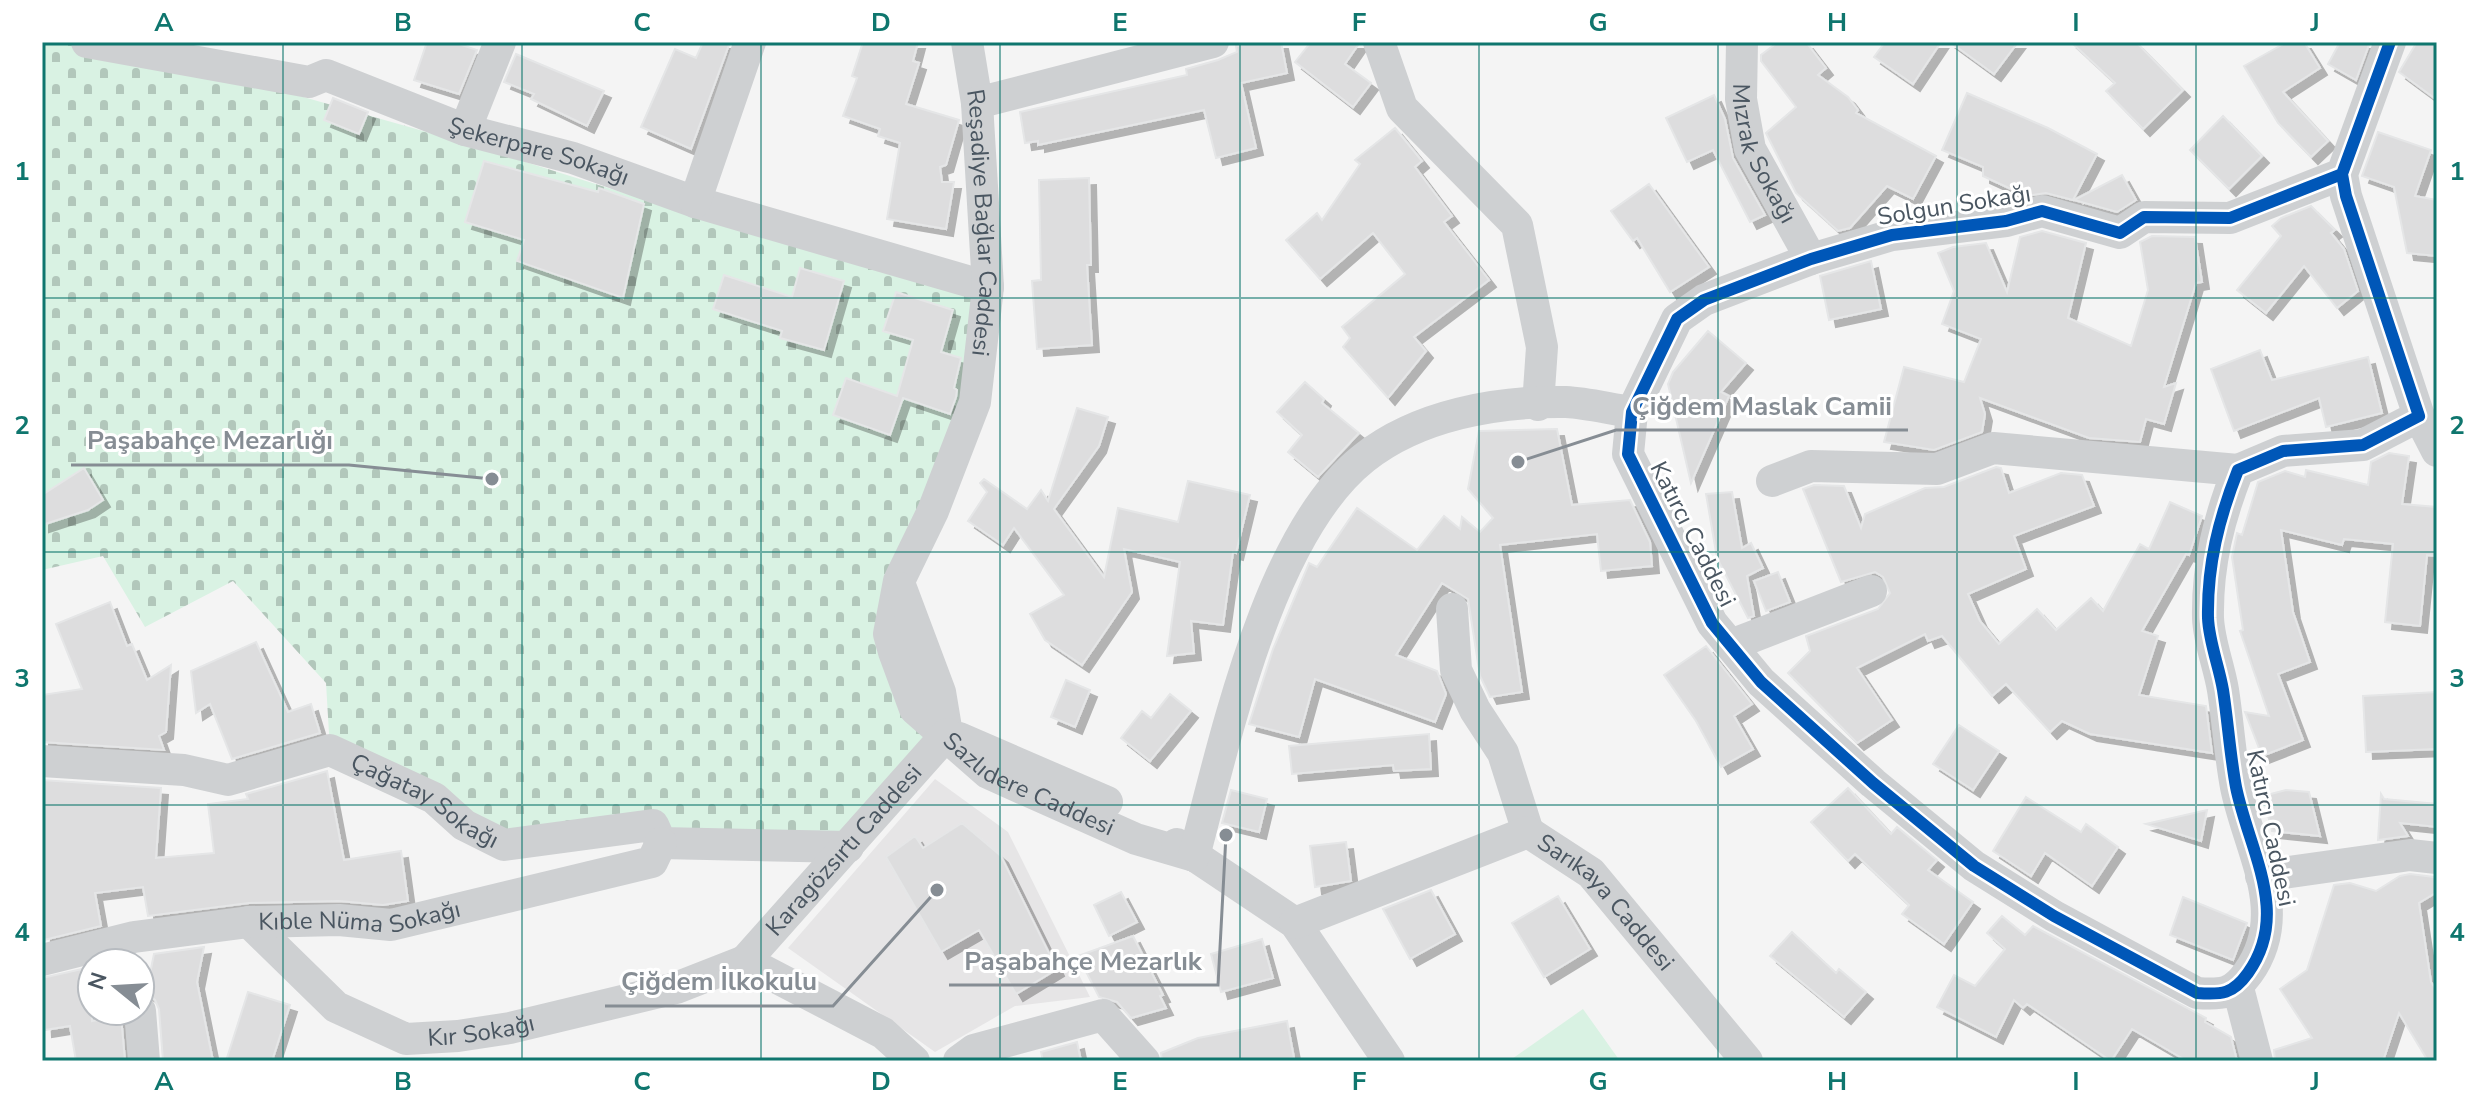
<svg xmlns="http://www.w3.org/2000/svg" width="2479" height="1103" font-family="'Nunito Sans',sans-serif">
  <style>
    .education { fill: #e6e5e6 }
    .cemetery { fill: url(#cemetery-stones) }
    .green { fill: #d9f2e3 }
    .building { fill: #ddddde; stroke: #e5e6e7; stroke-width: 2; filter: url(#shadow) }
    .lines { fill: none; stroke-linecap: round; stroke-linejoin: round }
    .minor { stroke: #ced0d2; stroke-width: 32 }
    .cycleway-casing { stroke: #fff; stroke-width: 17 }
    .cycleway { stroke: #0057b8; stroke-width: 12 }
    .grid { fill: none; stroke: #0f766e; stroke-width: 2; stroke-opacity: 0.55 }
    .labels { text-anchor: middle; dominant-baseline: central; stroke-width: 6; stroke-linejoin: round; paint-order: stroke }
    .street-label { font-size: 24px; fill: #4a5661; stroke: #fff }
    .leader { fill: none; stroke: #868d94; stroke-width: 3 }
    .callout-dot { fill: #868d94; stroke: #fff; stroke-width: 3 }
    .callout-label { font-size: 26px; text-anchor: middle; font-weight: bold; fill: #868d94; stroke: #fff; stroke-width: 6; stroke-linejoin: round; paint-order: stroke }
    .neatline { fill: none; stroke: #0f766e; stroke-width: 3 }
    .grid-label { font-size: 26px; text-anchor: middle; font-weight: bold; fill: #0f766e }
  </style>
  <defs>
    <pattern id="cemetery-stones" width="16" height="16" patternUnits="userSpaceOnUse" patternTransform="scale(2)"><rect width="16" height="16" fill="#d9f2e3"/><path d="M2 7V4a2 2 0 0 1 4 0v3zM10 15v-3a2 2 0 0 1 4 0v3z" fill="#b2c7bb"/></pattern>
    <filter id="shadow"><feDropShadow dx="7" dy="7" stdDeviation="0" flood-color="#0004"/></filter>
  </defs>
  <rect width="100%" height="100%" fill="#f4f4f4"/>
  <path class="education" d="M935 779 1008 832 1090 997 1015 1006 935 1052 788 948Z"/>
  <path class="cemetery" d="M42 42H99L141 51 455 140 691 214 988 287 975 402 899 581 947 734 848 847 508 834 330 750 326 683 233 581 145 627 103 556 42 570Z"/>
  <path class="green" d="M1583 1009 1620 1061H1509Z"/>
  <path class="building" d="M427 42H453L477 50 459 94 414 80Z
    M703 42H730L691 149 641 127 675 49 696 58Z
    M863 42H918L913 61 919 63 906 104 959 120 946 165 940 167 942 182H954L946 229 887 219 900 143 878 136 880 129 843 116 857 78 852 76Z
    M1255 42H1281L1287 73 1241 83 1256 148 1216 158 1204 110 1038 145V141L1025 143 1020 112 1187 75 1186 69 1218 60 1237 52 1236 46Z
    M1311 42H1360L1345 64 1371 83 1353 107 1295 62Z
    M1778 42H1806L1826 68 1818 75 1848 97 1858 110 1856 113 1936 156 1913 199 1887 186 1850 228 1838 231 1796 193 1766 133 1796 107 1761 61V55Z
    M1885 42H1941L1913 84 1874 57Z
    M1950 42H2018L1994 74Z
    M2071 42H2136L2183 90 2143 129 2106 91 2115 83Z
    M2287 42H2304L2320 68 2283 92 2328 141 2311 157 2278 123 2244 66Z
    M2340 42H2370L2356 80 2328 64Z
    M2417 42H2437V100L2399 72Z
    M516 54 604 91 587 126 531 99 534 94 504 82Z
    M1967 93 2048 128 2097 154 2073 200 2046 193 2026 196 1983 176V167L1942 150Z
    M1714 95 1725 119 1733 158 1765 215 1750 222 1713 150 1687 162 1666 118Z
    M333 98 368 112 359 134 324 120Z
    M2223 116 2262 156 2229 189 2190 150Z
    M1395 128 1422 161 1415 167 1452 216 1444 222 1489 280 1414 337 1426 351 1388 398 1343 347 1350 338 1342 327 1405 274 1373 233 1320 279 1286 240 1317 213 1322 220 1360 164 1355 160Z
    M2378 132 2431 150 2415 196 2437 200V256L2407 253 2394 187 2362 176Z
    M484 161 598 192 599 188 605 190 644 204 623 298 517 261 524 240 465 222Z
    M2122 175 2136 200 2117 212 2074 200Z
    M1089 178 1091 265H1087L1092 345 1037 349 1032 281 1041 280 1039 180Z
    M1649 184 1709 267 1670 292 1637 238 1633 241 1611 211Z
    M2311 206 2335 230 2331 233 2344 249 2358 291 2337 308 2304 266 2266 313 2237 290 2281 236 2272 226 2281 218Z
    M2042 231 2086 243 2068 318 2131 346 2148 290 2140 242 2152 236 2195 237 2202 282 2196 283 2164 387 2176 383 2164 424 2146 419 2140 442 2089 438 1980 398 1985 414 1982 432 1934 450 1884 442 1904 367 1964 382 1981 339 1942 324 1954 291 1938 253 1953 247 1986 243 2007 292 2020 237Z
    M1871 261 1881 309 1829 320 1820 276Z
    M800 268 844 281 824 350 780 338 782 331 713 309 724 275 792 297Z
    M896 292 953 310 941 352 961 358 954 388 957 390 956 397 950 414 903 398 890 435 833 415 846 378 897 396 913 340 883 331Z
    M1708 331 1746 363 1721 392 1729 396 1691 483 1668 384 1673 372Z
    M2260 350 2272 380 2368 357 2382 413 2326 427 2319 398 2234 431 2211 369Z
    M1305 382 1324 399 1322 403 1359 433 1318 477 1288 452 1302 435 1277 412Z
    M1077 408 1108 417 1099 446 1054 509 1104 577 1118 508 1178 522 1188 481 1250 495 1236 553 1233 552 1223 625 1191 621 1194 653 1167 656 1180 562 1124 549 1132 592 1082 665 1045 640 1030 614 1064 595 1014 528 1003 545 968 521 987 492 980 483 984 479 1027 509 1041 490 1048 501Z
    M1557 429 1572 505 1630 500 1650 542 1652 566 1601 571 1597 534 1500 545 1522 692 1490 697 1480 676 1468 599 1442 583 1396 655 1437 671 1446 694 1435 722 1315 679 1299 737 1249 724 1273 649 1309 563 1317 567 1357 508 1417 550 1444 516 1460 529 1462 517 1480 532 1493 518 1468 489 1479 431Z
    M2389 453 2409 456 2402 504 2437 507V556L2427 555 2420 626 2385 622 2393 544 2344 539 2342 545 2281 530 2293 612 2310 662 2278 674 2303 740 2262 756 2245 712 2269 716 2240 631 2243 630 2232 557 2237 533 2242 535 2258 482 2285 471 2305 477 2306 470 2368 485 2371 462Z
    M1996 467 2001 468 2009 493 2061 473 2082 475 2094 506 2014 536 2026 569 1968 594 1980 621 1999 644 2037 609 2056 630 2091 598 2103 611 2140 544 2149 549 2170 502 2202 516 2189 555 2186 554 2142 631 2158 636 2139 695 2206 706 2212 753 2090 734 2062 721 2050 732 2006 684 1992 696 1942 636 1928 641 1925 634 1857 668 1892 720 1857 743 1788 673 1810 651 1806 636 1878 609 1890 593 1883 577 1875 572 1841 582 1803 489 1814 485 1844 486 1861 528 1865 514 1925 488 1944 487Z
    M84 468 103 500 88 510 42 525V495Z
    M1732 492 1742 548 1751 543 1763 568 1747 576 1754 616 1748 618 1717 558 1706 494Z
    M1778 572 1790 602 1766 611 1754 581Z
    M110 602 127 646 132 644 147 680 171 665 166 732 159 736 164 750 42 742V695L82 689 56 624Z
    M256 642 288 712 311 704 320 733 232 759 210 704 196 713 191 671Z
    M1706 646 1752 704 1734 716 1753 749 1721 767 1696 721 1664 675Z
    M1066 680 1090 690 1075 727 1051 717Z
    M2437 692V749L2366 752 2363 696Z
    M1170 694 1191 711 1150 761 1121 738 1142 711 1151 718Z
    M1959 725 1999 751 1973 790 1933 764Z
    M1429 734 1431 769 1394 771 1393 765 1292 774 1289 746Z
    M327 771 344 860 401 851 408 901 383 905 339 901 249 903 148 916 143 887 95 893 101 926 44 940 42 780 161 788 156 858 214 853 208 804 248 799 246 794Z
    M1848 788 1891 834 1897 827 1937 860 1928 870 1973 902 1944 944 1902 914 1909 905 1855 854 1848 861 1811 822Z
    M1231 790 1267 799 1259 832 1222 823Z
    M2286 790 2309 792 2320 836 2272 831 2263 796Z
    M2381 794 2384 799 2437 804V827L2400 823 2408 836 2378 840Z
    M2026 797 2081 832 2086 824 2118 847 2092 886 2045 853 2031 876 1993 851Z
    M2207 810 2201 841 2146 824Z
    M962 823 1001 856 1057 969 1016 994 979 930 941 952 886 857 915 836 923 848Z
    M1346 842 1351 881 1315 887 1310 846Z
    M2410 874 2434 877 2437 881V892L2419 903 2431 982 2437 991V1061H2428L2399 1013 2383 1061H2275L2274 1050 2312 1038 2280 989 2307 970 2334 885 2350 883 2376 891 2400 876Z
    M1431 890 1455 934 1410 959 1383 909Z
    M1121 892 1137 922 1109 936 1094 905Z
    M1558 896 1590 949 1544 977 1512 923Z
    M2183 897 2247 923 2233 960 2170 935Z
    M2002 916 2025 935 2033 926 2206 1018 2205 1022 2231 1037 2237 1061H2187L2132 1029 2111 1061 2027 1004 2023 1008 2014 1000 1996 1037 1937 1007 1954 975 1975 986 2005 949 1987 933Z
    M1792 932 1836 973 1839 969 1866 992 1844 1017 1770 956Z
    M1133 936 1163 995 1160 996 1166 1008 1131 1018 1117 1002 1099 997 1078 956Z
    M1262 939 1273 978 1221 992 1211 954Z
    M204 947 197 982 213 1061H163L159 1009 155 1000 146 993 154 954Z
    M91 967 92 1021 121 1016 125 1061H76L70 1026 45 1030 42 978Z
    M248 992 290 1005 272 1061H226Z
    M1287 1021 1294 1058 1276 1061H1162L1161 1053 1198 1038Z
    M1077 1042 1081 1061H1043L1041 1052Z"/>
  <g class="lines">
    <g class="minor">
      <path id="s1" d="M87 42 309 82 326 75 465 130 573 158 695 202 988 287"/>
      <path id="s2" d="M967 42 977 103 988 287 975 402 933 511 899 581 889 634 894 652 915 709 988 773 1136 839 1194 856"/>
      <path d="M1379 42 1402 108 1517 225 1542 347 1538 405"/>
      <path id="s3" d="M1742 42 1741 99 1750 149 1811 259"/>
      <path d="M977 103 1213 42"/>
      <path d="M465 130 500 42"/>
      <path d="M2342 174 2230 218 2144 217 2120 233 2042 211 2006 221 1892 235 1811 259 1704 300 1677 319 1632 412 1628 454 1712 623 1761 682 1873 783 1974 866 2054 916 2197 993C2222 995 2233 994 2248 973 2291 913 2249 851 2236 787 2230 755 2228 722 2223 690 2219 666 2209 642 2208 618 2207 565 2219 518 2238 470L2283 451 2363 445 2419 416 2346 196 2342 174 2390 42"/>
      <path d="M695 202 750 42"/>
      <path d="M2419 416 2437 451"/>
      <path d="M1772 481 1811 466 1937 469 1993 448 2238 470"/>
      <path d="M901 588 940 692 947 734"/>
      <path d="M1452 609 1456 670 1475 710 1503 753 1528 832"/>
      <path d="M1731 645 1871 591"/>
      <path d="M959 738 1107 802"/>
      <path id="s4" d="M42 761 184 770 228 780 330 750 434 798 464 825 504 845 653 825 661 843 848 847"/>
      <path d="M1177 844 1295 923 1389 1061"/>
      <path d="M1194 856C1225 741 1268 534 1364 458 1418 415 1497 401 1566 402 1587 403 1610 409 1632 412"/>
      <path d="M2261 876 2410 855 2437 858"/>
      <path id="s5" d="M249 922 336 1007 406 1039 458 1036 510 1028 676 988 745 961"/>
      <path id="s6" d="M1295 923 1528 832 1591 873 1747 1061"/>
      <path id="s7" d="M42 960 134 937 249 922 339 920 391 925 652 862 661 843"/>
      <path d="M2238 988 2257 1061"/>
      <path d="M140 1011 144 1061"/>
      <path id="s8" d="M914 1061 883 1033 745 961 947 734"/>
      <path d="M959 1061 974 1050 1103 1015 1144 1061"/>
    </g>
    <defs>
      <path id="cycleway" d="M2342 174 2230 218 2144 217 2120 233 2042 211 2006 221 1892 235 1811 259 1704 300 1677 319 1632 412 1628 454 1712 623 1761 682 1873 783 1974 866 2054 916 2197 993C2222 995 2233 994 2248 973 2291 913 2249 851 2236 787 2230 755 2228 722 2223 690 2219 666 2209 642 2208 618 2207 565 2219 518 2238 470L2283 451 2363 445 2419 416 2346 196 2342 174 2390 42"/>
    </defs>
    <use href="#cycleway" class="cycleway-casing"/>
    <use href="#cycleway" class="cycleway"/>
  </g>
  <path class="grid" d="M283 42V1061M522 42V1061M761 42V1061M1000 42V1061M1240 42V1061M1479 42V1061M1718 42V1061M1957 42V1061M2196 42V1061M42 298H2437M42 552H2437M42 805H2437"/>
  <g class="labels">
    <g class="street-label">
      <text stroke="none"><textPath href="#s1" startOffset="470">Şekerpare Sokağı</textPath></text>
      <text stroke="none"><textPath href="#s3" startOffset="116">Mızrak Sokağı</textPath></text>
      <text transform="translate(1954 205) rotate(-9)">Solgun Sokağı</text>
      <text stroke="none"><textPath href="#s2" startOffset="182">Reşadiye Bağlar Caddesi</textPath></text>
      <text transform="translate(1693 534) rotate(63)">Katırcı Caddesi</text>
      <text stroke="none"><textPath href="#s2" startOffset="828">Sazlıdere Caddesi</textPath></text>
      <text stroke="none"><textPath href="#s4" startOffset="402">Çağatay Sokağı</textPath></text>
      <text transform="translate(2271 828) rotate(78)">Katırcı Caddesi</text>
      <text stroke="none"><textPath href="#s8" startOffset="346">Karagözsırtı Caddesi</textPath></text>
      <text stroke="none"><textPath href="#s6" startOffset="356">Sarıkaya Caddesi</textPath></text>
      <text stroke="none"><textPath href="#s7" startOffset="322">Kıble Nüma Sokağı</textPath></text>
      <text stroke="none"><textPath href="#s5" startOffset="274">Kır Sokağı</textPath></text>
    </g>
  </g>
  <path class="leader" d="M1518 462L1616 430H1908M492 479L349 465H71M1226 835L1218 985H949M937 890L833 1006H605"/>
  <g class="callout-dot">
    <circle cx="1518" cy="462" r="8"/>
    <circle cx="492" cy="479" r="8"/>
    <circle cx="1226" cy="835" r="8"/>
    <circle cx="937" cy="890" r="8"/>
  </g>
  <g class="callout-label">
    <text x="1762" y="415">Çiğdem Maslak Camii</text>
    <text x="210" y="449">Paşabahçe Mezarlığı</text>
    <text x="1083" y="970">Paşabahçe Mezarlık</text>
    <text x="719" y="990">Çiğdem İlkokulu</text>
  </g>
  <rect width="2479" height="1103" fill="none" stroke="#ffffff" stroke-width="88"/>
  <g transform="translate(116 987) rotate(288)"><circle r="38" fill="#ffffff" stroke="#b7bbc0" stroke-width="2"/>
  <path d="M0-6L14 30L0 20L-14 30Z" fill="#868d94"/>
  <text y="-12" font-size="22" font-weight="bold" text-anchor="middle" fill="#4a5661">N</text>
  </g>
  <rect x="44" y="44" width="2391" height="1015" class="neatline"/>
  <g class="grid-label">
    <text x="164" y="31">A</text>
    <text x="403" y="31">B</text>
    <text x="642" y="31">C</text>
    <text x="881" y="31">D</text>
    <text x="1120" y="31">E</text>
    <text x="1359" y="31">F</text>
    <text x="1598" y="31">G</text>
    <text x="1837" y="31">H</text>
    <text x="2076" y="31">I</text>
    <text x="2315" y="31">J</text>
    <text x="22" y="180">1</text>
    <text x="2457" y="180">1</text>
    <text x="22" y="434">2</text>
    <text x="2457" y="434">2</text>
    <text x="22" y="687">3</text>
    <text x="2457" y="687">3</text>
    <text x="22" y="941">4</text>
    <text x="2457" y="941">4</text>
    <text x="164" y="1090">A</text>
    <text x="403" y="1090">B</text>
    <text x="642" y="1090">C</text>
    <text x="881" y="1090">D</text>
    <text x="1120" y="1090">E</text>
    <text x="1359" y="1090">F</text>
    <text x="1598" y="1090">G</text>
    <text x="1837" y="1090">H</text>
    <text x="2076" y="1090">I</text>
    <text x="2315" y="1090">J</text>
  </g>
</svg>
